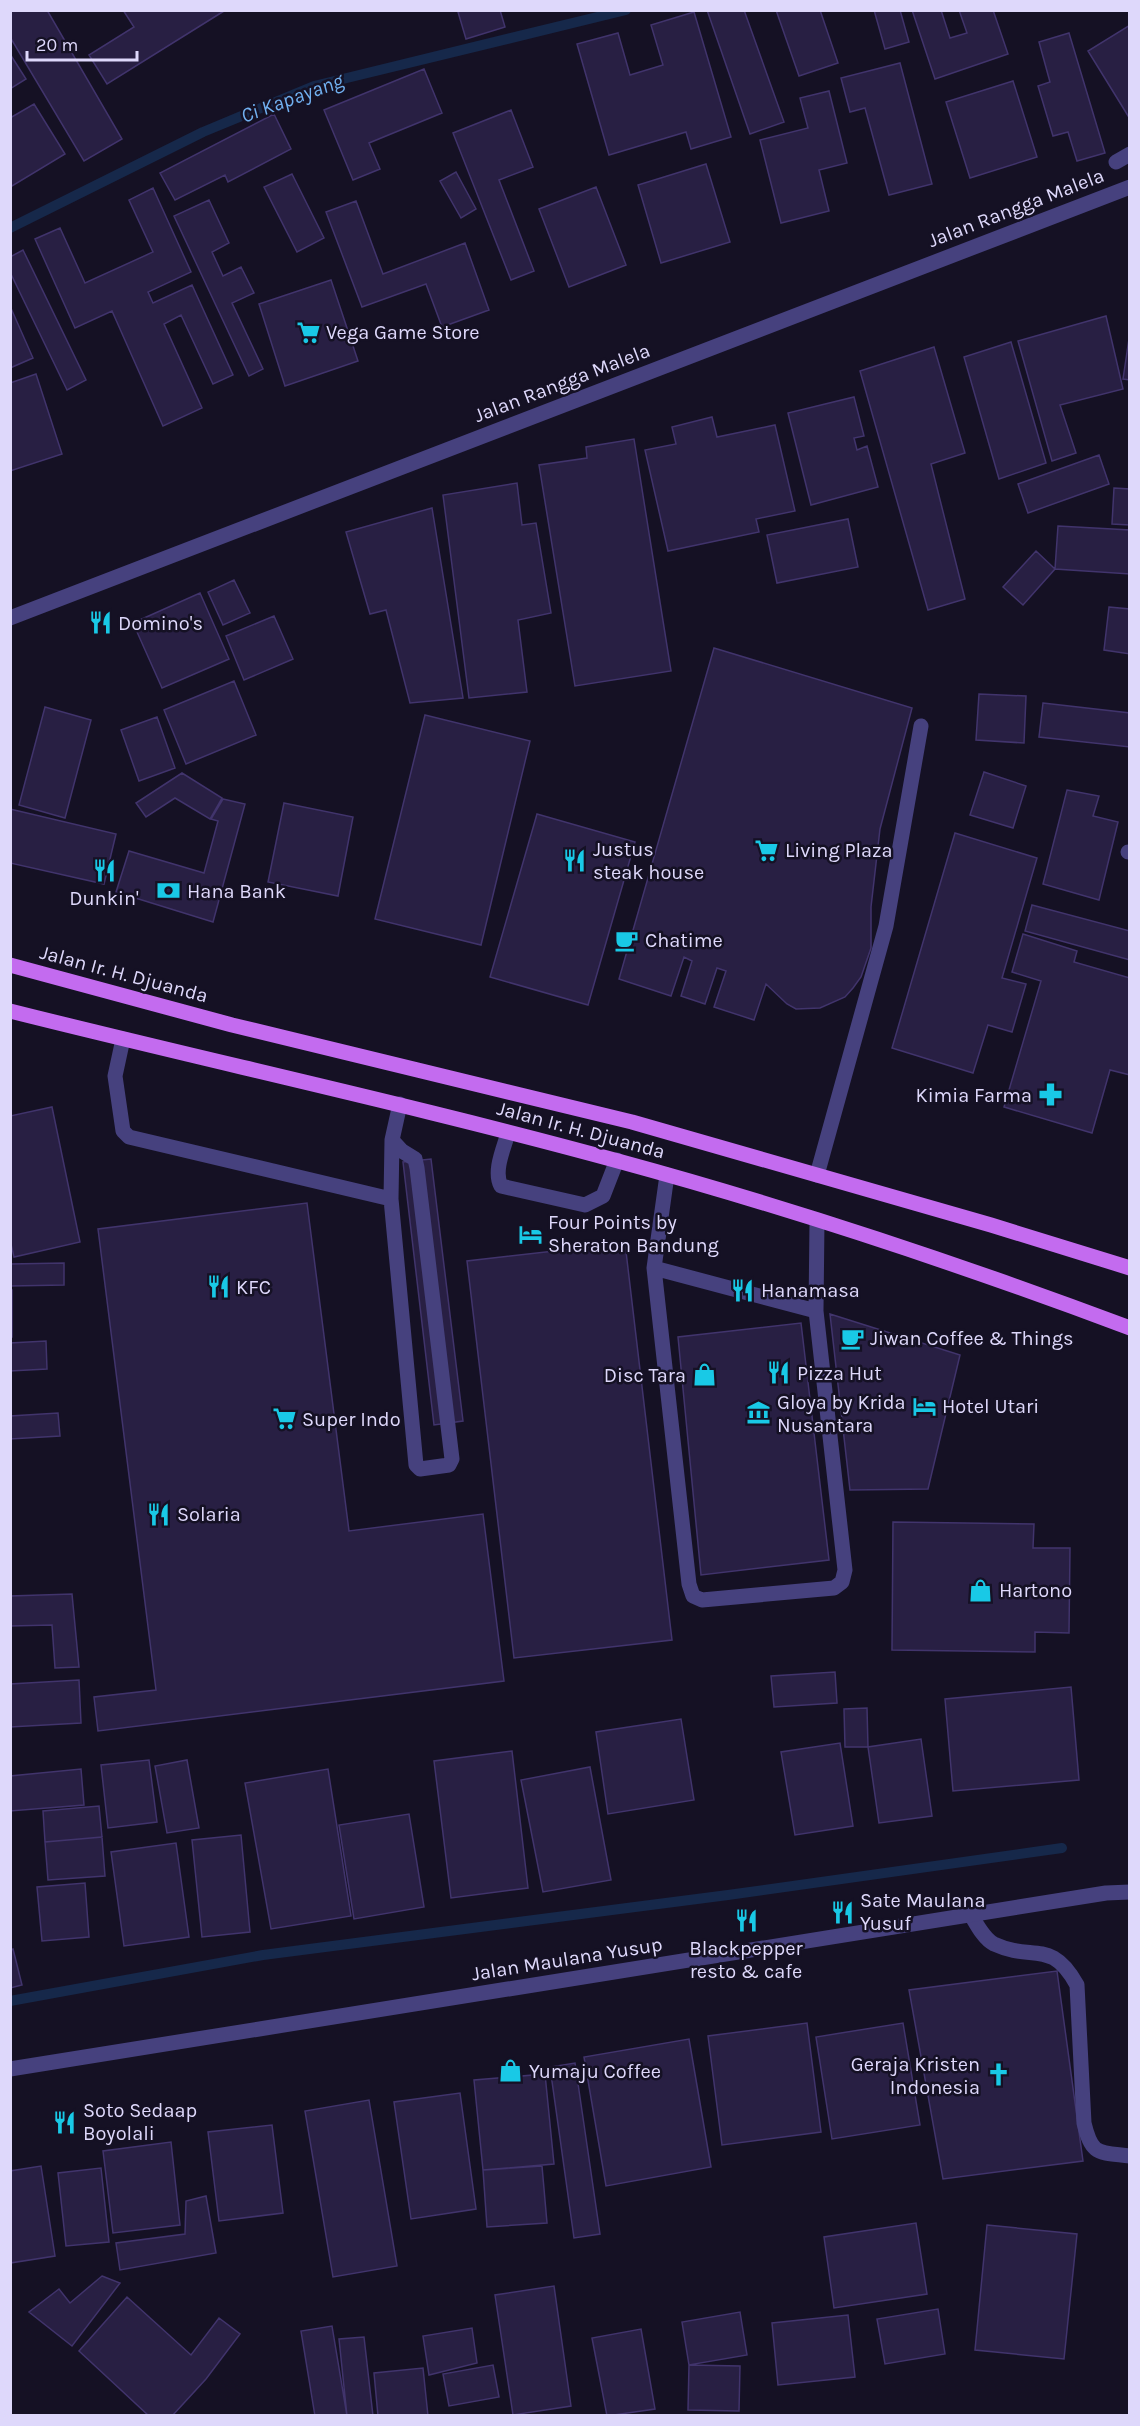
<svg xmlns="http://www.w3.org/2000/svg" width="1140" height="2426" font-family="Karla,sans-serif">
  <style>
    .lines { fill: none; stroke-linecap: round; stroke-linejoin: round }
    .stream { stroke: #16284a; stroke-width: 10 }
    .building { fill: #281f43; stroke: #41346c; stroke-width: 1.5 }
    .service { stroke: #46417e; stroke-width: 15 }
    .pedestrian { stroke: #46417e; stroke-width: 15 }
    .tertiary { stroke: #46417e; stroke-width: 15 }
    .primary { stroke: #c36bef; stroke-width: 15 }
    .labels { text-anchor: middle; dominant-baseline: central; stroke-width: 5; stroke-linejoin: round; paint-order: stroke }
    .street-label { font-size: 20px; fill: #ded8fb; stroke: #151124 }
    .poi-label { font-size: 20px; fill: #ded8fb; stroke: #151124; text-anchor: start }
    .water-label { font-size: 21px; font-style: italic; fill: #71b0f0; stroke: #151124 }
  </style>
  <rect width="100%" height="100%" fill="#151124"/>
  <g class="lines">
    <path class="stream" d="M10 228 203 132 314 86 626 10
      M10 2001 263 1955 728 1895 1062 1848"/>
  </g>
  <path class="building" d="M10 10H47L122 139 84 161 10 37Z
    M123 10H223L224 11 107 84 89 55 134 27Z
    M464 10H500L505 27 466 39 458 12Z
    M707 10H744L784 122 750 134Z
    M776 10H820L838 63 799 76Z
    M874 10H900L909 42 885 49Z
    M912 10H941L950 38 967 33 959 10H993L1008 54 935 79Z
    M694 12 731 137 691 149 686 132 609 155 577 44 618 33 630 75 663 65 651 25Z
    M1130 25V119L1088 51Z
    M1069 33 1105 153 1077 161 1068 132 1053 136 1038 86 1050 82 1039 42Z
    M10 54 26 79 10 89Z
    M900 63 932 184 889 195 865 108 850 112 841 78Z
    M424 69 442 113 369 143 380 169 353 180 324 110Z
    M1013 81 1037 157 970 178 946 102Z
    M829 91 847 163 819 170 829 211 781 223 760 140 808 128 800 98Z
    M34 104 65 154 12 186 10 183V118Z
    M511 110 533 167 499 180 534 271 511 280 453 133Z
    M274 114 291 149 228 182 225 175 175 200 160 173Z
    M706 164 730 242 661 263 638 185Z
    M456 172 476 209 461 218 440 181Z
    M292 174 324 238 297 252 264 187Z
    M596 187 626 265 569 287 539 209Z
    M153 188 191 272 148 292 153 303 192 285 233 375 213 384 181 315 164 324 202 408 163 426 112 311 75 328 35 239 60 228 85 283 153 252 129 200Z
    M209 200 229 243 212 252 223 276 241 267 254 293 232 303 263 369 249 376 174 216Z
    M356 201 383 274 465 243 489 310 442 327 426 284 362 307 326 212Z
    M23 250 86 380 67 390 10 272V257Z
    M331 280 358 361 285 386 259 304Z
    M10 306 33 358 10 368Z
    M1106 316 1123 389 1060 405 1076 453 1052 461 1018 341Z
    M1130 332V380L1123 379Z
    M1011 342 1046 463 999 479 964 357Z
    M934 347 965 453 931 464 965 599 928 610 860 371Z
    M36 374 62 454 10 471V383Z
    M854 397 864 436 854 438 857 450 867 446 878 487 811 505 788 413Z
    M712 417 717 437 775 425 795 511 756 519 759 532 668 551 645 450 676 444 672 427Z
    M634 439 671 671 575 686 539 465 587 458 586 447Z
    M1099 455 1109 484 1028 513 1018 484Z
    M517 483 522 525 536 523 551 613 518 620 527 692 469 698 443 495Z
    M1114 488 1130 489V525L1112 524Z
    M432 508 463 698 410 703 386 610 370 614 346 532Z
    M848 519 858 567 777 583 767 535Z
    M1058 526 1130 530V574L1055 569Z
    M1036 551 1055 569 1023 605 1003 587Z
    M234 580 250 613 223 625 208 592Z
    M200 593 229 659 162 688 133 623Z
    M1109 607 1130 609V654L1104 650Z
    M274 616 293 659 244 680 226 636Z
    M714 648 912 708 880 829 871 907V948L861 977 853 988 845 997 820 1008 796 1009 787 1004 766 984 754 1020 714 1007 726 971 717 968 705 1004 681 996 692 961 684 957 671 996 619 979Z
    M234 681 256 735 186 764 164 710Z
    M979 694 1026 696 1024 743 976 740Z
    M1043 703 1130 713V747L1039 737Z
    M45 707 91 720 65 818 19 805Z
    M425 715 530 741 481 945 375 919Z
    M157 717 175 768 139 781 121 730Z
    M984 772 1026 786 1013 828 970 815Z
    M182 773 222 798 210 819 175 798 146 817 136 803Z
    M1067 790 1099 796 1093 816 1118 822 1099 900 1043 884Z
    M223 799 245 804 213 922 116 892 129 851 204 873 218 821 211 819Z
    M284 803 353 817 338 896 268 882Z
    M10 809 116 834 104 884 10 863Z
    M537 814 635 842 588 1005 490 977Z
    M955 833 1037 858 1002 978 1026 984 1012 1032 988 1025 973 1073 892 1048Z
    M1032 905 1130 931V960L1025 931Z
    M1023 934 1077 951 1074 962 1130 978V1075L1110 1070 1092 1133 1004 1107 1041 981 1012 972Z
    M52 1107 80 1242 14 1257 10 1240V1116Z
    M431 1159 463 1421 434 1425 403 1162Z
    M307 1203 349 1531 483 1514 504 1681 98 1731 94 1697 156 1690 98 1229Z
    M625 1243 672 1640 514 1658 467 1261Z
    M64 1263V1285L10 1286V1264Z
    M10 1290H12V1337H10Z
    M830 1314 960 1355 928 1489 850 1490Z
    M801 1323 829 1560 701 1575 678 1337Z
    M46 1341 47 1369 10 1371V1343Z
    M58 1413 60 1436 10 1439V1416Z
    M893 1522 1034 1524 1033 1548H1070L1069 1633 1035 1632V1652L892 1650Z
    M72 1594 79 1667 55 1668 52 1625 10 1626V1596Z
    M835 1672 837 1703 774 1707 771 1676Z
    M79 1680 81 1723 10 1727V1684Z
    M1071 1687 1079 1780 953 1791 945 1699Z
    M867 1708 868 1747H845L844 1709Z
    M681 1719 694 1800 608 1814 596 1732Z
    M921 1739 932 1816 879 1823 868 1747Z
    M840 1743 853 1826 795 1835 781 1752Z
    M512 1751 528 1888 451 1898 434 1761Z
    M149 1760 157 1822 108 1828 101 1765Z
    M187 1760 199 1828 167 1833 155 1766Z
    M590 1767 611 1880 543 1892 521 1780Z
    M81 1769 84 1805 10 1811V1776Z
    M328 1769 351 1916 271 1929 245 1783Z
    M99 1806 102 1837 45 1842 43 1811Z
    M409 1814 424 1907 354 1919 339 1825Z
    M241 1835 250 1932 202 1937 192 1840Z
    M102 1837 105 1876 48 1880 45 1842Z
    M176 1843 189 1937 124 1946 111 1852Z
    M85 1883 89 1937 42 1941 37 1887Z
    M13 1949 22 1985 10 1988V1950Z
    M1057 1971 1083 2161 943 2179 909 1990Z
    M807 2023 821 2132 722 2145 708 2036Z
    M903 2023 920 2125 832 2139 816 2037Z
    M689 2039 711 2167 606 2186 584 2057Z
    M575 2063 600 2234 574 2238 550 2067Z
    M545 2074 554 2164 483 2170 474 2080Z
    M460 2093 476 2209 411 2219 394 2102Z
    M369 2100 397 2266 333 2277 305 2111Z
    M272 2125 283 2213 219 2221 208 2132Z
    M171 2142 180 2225 113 2233 103 2151Z
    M41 2166 55 2256 10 2263V2171Z
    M542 2166 547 2223 487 2227 483 2170Z
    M101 2168 109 2242 66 2246 58 2173Z
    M206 2196 216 2253 120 2270 116 2243 185 2234 186 2201Z
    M916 2223 927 2294 834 2308 824 2237Z
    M987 2225 1077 2234 1064 2359 975 2350Z
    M102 2276 120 2283 72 2346 29 2312 59 2289 70 2303Z
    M554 2286 571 2406 513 2415 495 2295Z
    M127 2297 191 2355 219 2318 240 2334 206 2379 172 2416H149L79 2351Z
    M938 2309 945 2354 885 2364 877 2319Z
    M740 2312 747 2355 689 2365 682 2322Z
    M848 2315 855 2377 778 2385 772 2323Z
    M332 2326 347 2416H315L301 2331Z
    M472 2328 477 2363 429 2375 423 2336Z
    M641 2329 655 2409 607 2416 592 2338Z
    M364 2337 373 2416H347L339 2339Z
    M493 2365 499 2397 449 2406 443 2374Z
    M689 2365 740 2366 739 2411 688 2410Z
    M423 2368 428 2416H378L374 2373Z"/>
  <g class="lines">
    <path class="service" d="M1128 852H1130
      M123 1039 115 1076 123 1131 129 1137 391 1199
      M508 1133C504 1148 493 1171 501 1186L585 1205 603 1196 617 1160
      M392 1140 402 1151 415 1159 417 1168 452 1459 449 1465 420 1469 416 1465 391 1199 392 1140 400 1104
      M667 1175 654 1268 689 1584 693 1596 702 1600 834 1588 842 1582 845 1570 816 1311 817 1221
      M817 1175 886 926 921 726
      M654 1268 816 1311
      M971 1915C977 1925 984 1939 994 1944 1033 1962 1051 1938 1077 1985L1084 2123C1092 2156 1098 2152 1130 2156"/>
    <path class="pedestrian" d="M1116 162 1130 154"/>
    <path class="tertiary" d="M10 618 1130 187
      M10 2069 1106 1893 1130 1892"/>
    <path class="primary" d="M10 965 232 1025 632 1122 991 1225 1130 1268
      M10 1011C213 1062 417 1106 618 1161 791 1208 962 1265 1130 1328"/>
  </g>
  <defs>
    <symbol id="supermarket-bare" viewBox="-9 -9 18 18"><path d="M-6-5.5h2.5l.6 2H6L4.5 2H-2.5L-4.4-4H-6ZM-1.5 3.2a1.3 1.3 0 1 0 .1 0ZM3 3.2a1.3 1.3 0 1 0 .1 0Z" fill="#19c9e6" stroke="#151124" stroke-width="2.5" paint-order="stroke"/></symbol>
    <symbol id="restaurant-bare" viewBox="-9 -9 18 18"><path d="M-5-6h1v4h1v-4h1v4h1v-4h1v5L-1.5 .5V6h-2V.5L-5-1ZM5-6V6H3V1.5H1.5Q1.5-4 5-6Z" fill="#19c9e6" stroke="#151124" stroke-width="2.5" paint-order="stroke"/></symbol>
    <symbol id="bank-bare" viewBox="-9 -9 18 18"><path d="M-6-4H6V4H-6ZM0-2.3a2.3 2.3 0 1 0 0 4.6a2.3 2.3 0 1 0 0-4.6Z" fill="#19c9e6" stroke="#151124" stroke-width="2.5" paint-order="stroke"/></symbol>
    <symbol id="cafe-bare" viewBox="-9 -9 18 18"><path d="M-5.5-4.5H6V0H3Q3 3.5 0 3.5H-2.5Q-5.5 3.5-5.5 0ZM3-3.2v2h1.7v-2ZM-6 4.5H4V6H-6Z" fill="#19c9e6" stroke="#151124" stroke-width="2.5" paint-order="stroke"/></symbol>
    <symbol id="pharmacy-bare" viewBox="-9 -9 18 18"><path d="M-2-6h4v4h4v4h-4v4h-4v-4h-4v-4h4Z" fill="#19c9e6" stroke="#151124" stroke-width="2.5" paint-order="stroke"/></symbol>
    <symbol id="hotel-bare" viewBox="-9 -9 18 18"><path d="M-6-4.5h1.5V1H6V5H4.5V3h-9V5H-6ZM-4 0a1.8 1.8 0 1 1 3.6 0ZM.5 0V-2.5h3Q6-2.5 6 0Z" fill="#19c9e6" stroke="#151124" stroke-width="2.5" paint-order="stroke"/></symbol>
    <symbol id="shop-bare" viewBox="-9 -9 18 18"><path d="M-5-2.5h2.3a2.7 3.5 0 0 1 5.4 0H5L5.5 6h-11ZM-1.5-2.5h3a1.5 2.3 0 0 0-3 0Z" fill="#19c9e6" stroke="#151124" stroke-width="2.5" paint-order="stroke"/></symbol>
    <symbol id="museum-bare" viewBox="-9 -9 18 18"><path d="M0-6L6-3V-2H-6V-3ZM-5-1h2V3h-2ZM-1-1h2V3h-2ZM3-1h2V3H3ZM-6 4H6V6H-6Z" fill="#19c9e6" stroke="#151124" stroke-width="2.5" paint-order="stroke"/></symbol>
    <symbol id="church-bare" viewBox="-9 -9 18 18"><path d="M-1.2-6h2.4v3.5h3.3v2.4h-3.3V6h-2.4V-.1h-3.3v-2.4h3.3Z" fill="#19c9e6" stroke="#151124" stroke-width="2.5" paint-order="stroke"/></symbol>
  </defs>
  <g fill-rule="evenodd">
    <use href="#supermarket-bare" x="292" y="316" width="33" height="33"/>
    <use href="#restaurant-bare" x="84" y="606" width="33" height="33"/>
    <use href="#supermarket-bare" x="750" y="834" width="33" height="33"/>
    <use href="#restaurant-bare" x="558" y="844" width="33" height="33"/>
    <use href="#restaurant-bare" x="88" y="854" width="33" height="33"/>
    <use href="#bank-bare" x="152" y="874" width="33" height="33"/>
    <use href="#cafe-bare" x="610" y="924" width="33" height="33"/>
    <use href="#pharmacy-bare" x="1034" y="1078" width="33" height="33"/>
    <use href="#hotel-bare" x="514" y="1218" width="33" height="33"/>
    <use href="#restaurant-bare" x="202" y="1270" width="33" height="33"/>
    <use href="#restaurant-bare" x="726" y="1274" width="33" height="33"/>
    <use href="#cafe-bare" x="836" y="1322" width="33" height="33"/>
    <use href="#restaurant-bare" x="762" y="1356" width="33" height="33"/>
    <use href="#shop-bare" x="688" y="1358" width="33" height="33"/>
    <use href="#hotel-bare" x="908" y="1390" width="33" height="33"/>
    <use href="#museum-bare" x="742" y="1396" width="33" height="33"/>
    <use href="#supermarket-bare" x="268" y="1402" width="33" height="33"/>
    <use href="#restaurant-bare" x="142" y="1498" width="33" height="33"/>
    <use href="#shop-bare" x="964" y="1574" width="33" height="33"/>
    <use href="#restaurant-bare" x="826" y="1896" width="33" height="33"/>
    <use href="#restaurant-bare" x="730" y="1904" width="33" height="33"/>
    <use href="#shop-bare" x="494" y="2054" width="33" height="33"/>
    <use href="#church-bare" x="982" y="2058" width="33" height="33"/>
    <use href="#restaurant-bare" x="48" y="2106" width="33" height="33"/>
  </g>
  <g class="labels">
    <g class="street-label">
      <text transform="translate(1016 208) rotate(-21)">Jalan Rangga Malela</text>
      <text transform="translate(562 383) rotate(-21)">Jalan Rangga Malela</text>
      <text transform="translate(124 974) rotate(15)">Jalan Ir. H. Djuanda</text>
      <text transform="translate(581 1130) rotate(15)">Jalan Ir. H. Djuanda</text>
      <text transform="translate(567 1959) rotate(-9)">Jalan Maulana Yusup</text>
    </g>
    <g class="poi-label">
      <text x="326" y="332">Vega Game Store</text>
      <text x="118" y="623">Domino's</text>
      <text x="593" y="849">Justus<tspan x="593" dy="23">steak house</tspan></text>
      <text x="785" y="850">Living Plaza</text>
      <text x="187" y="891">Hana Bank</text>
      <text x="104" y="898" text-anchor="middle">Dunkin'</text>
      <text x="645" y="940">Chatime</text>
      <text x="1032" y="1095" text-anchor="end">Kimia Farma</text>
      <text x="548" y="1222">Four Points by<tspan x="548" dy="23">Sheraton Bandung</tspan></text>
      <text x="236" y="1287">KFC</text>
      <text x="761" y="1290">Hanamasa</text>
      <text x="870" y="1338">Jiwan Coffee &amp; Things</text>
      <text x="797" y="1373">Pizza Hut</text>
      <text x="686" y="1375" text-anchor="end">Disc Tara</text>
      <text x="777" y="1402">Gloya by Krida<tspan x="777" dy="23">Nusantara</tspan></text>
      <text x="942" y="1406">Hotel Utari</text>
      <text x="302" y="1419">Super Indo</text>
      <text x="177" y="1514">Solaria</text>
      <text x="999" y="1590">Hartono</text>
      <text x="860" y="1900">Sate Maulana<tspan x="860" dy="23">Yusuf</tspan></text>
      <text x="746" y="1948" text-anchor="middle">Blackpepper<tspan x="746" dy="23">resto &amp; cafe</tspan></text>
      <text x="980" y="2064" text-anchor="end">Geraja Kristen<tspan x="980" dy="23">Indonesia</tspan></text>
      <text x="529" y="2071">Yumaju Coffee</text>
      <text x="83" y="2110">Soto Sedaap<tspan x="83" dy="23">Boyolali</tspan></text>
    </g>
    <g class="water-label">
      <text transform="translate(292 98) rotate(-20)">Ci Kapayang</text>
    </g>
  </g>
  <rect width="1140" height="2426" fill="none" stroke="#ded8fb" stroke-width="24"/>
  <path d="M27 51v9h110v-9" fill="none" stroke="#ded8fb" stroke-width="3"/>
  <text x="36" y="51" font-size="18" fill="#ded8fb" stroke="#151124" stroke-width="4.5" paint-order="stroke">20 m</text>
</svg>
